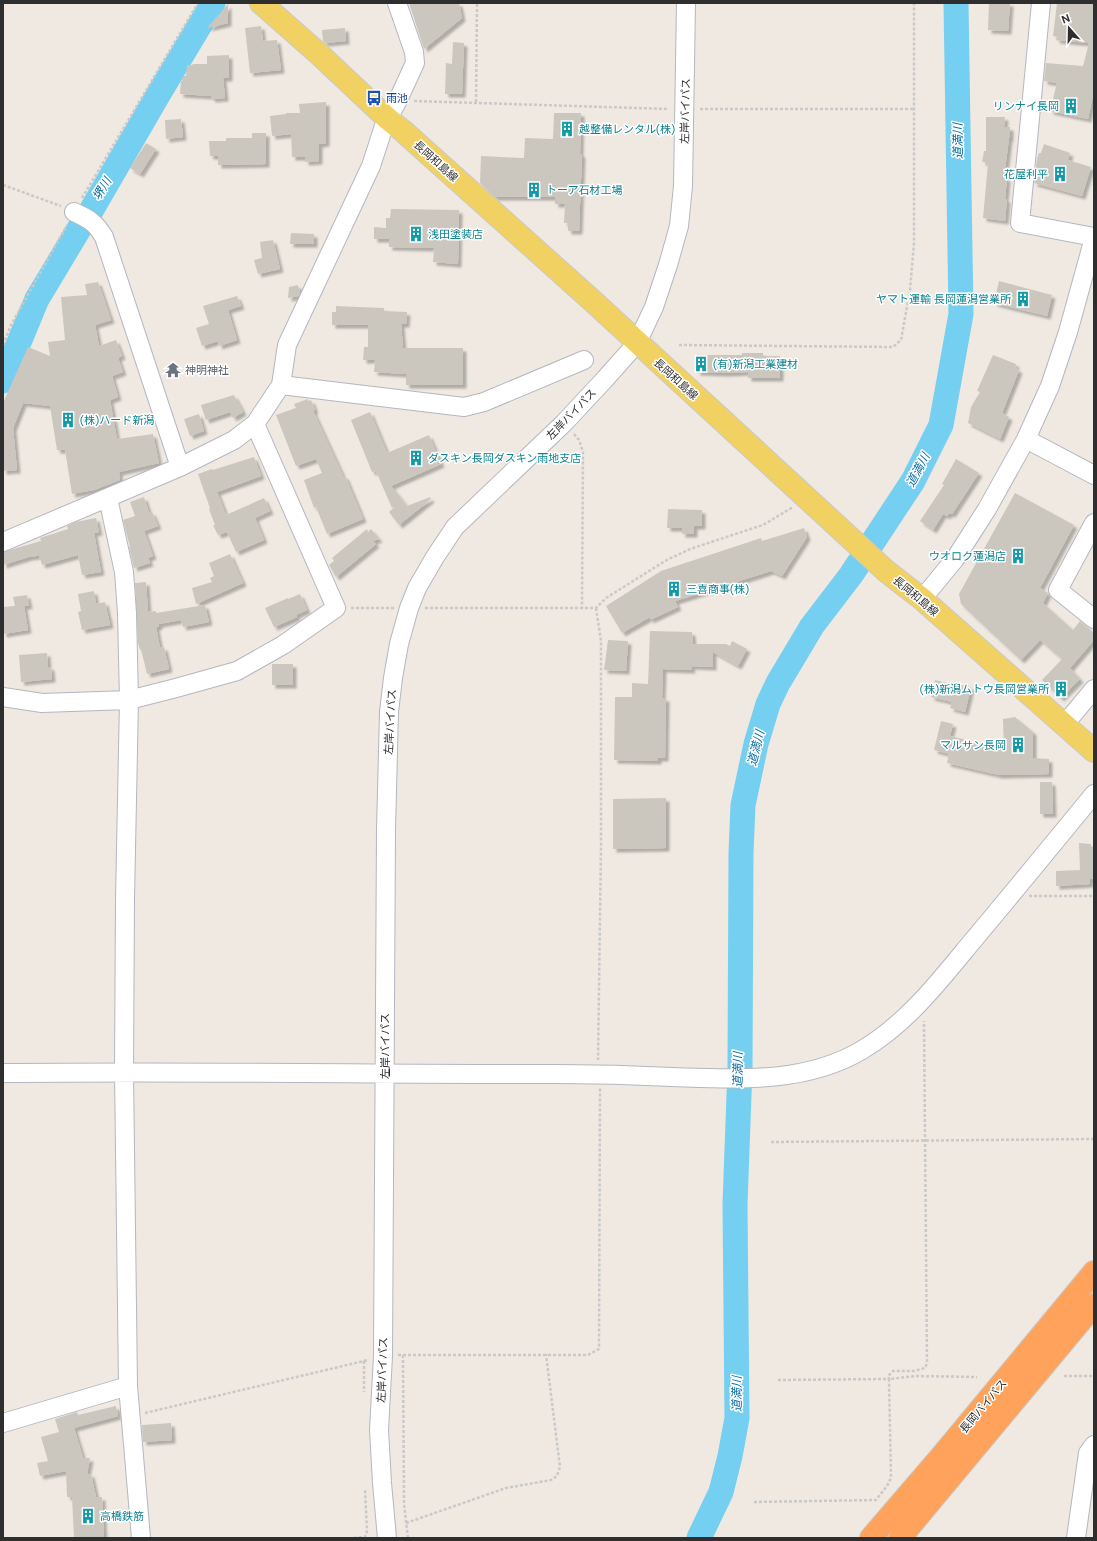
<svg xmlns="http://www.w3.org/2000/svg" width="1097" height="1541" font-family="'DM Sans','Noto Sans JP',sans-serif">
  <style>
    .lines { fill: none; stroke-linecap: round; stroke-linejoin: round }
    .river { stroke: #75cff0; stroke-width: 25 }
    .building { fill: #cbc7bf; filter: url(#shadow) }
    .minor-casing { stroke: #b4b7c1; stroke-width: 20 }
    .major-casing { stroke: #c9c9c9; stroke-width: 24 }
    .highway-casing { stroke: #c9c9c9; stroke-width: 24 }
    .path { stroke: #c9c9c9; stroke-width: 2.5; stroke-dasharray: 3 2; stroke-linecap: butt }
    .minor { stroke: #fff; stroke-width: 18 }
    .major { stroke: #f2d163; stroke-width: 22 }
    .highway { stroke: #ffa35c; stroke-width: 22 }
    .labels { text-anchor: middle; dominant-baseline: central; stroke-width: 3; stroke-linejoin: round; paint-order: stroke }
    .transit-label { font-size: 11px; fill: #164399; stroke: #fff; text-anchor: start }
    .culture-label { font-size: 11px; fill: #0d838f; stroke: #fff; text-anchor: start }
    .street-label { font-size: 11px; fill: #2e2e2e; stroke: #fff }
    .worship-label { font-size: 11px; fill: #5b616d; stroke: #fff; text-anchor: start }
    .water-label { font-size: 12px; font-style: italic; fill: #0d6fa3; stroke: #fff }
  </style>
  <defs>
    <filter id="shadow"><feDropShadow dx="3.5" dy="3.5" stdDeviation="1" flood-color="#0004"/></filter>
  </defs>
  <rect width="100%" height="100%" fill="#efe9e1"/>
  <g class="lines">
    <path class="river" d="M3 381 37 299 82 224 88 216 158 95 213 3
      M699 1538 721 1492 730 1456 737 1418 735 1204 740 1068 741 853 743 805 756 744 768 704 778 683 812 626 851 575 913 481 941 425 961 314 956 3"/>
  </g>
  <path class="building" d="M409 3H459L462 18 424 49Z
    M989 3H1010L1008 31 988 30Z
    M1057 3H1094V90L1088 119 1050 111 1057 83 1044 81 1046 63 1083 66 1089 43 1056 40 1057 37 1053 36Z
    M228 4V23L207 28Z
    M261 26 263 41 277 40 281 70 250 73 245 28Z
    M345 28 346 41 325 43 323 41 322 30Z
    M453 42 464 43 462 94H445L446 63 452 64Z
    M229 55V78H223L225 98 212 99 211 96 180 94 181 81H182L183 76H186L187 65H192L193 64H207V56Z
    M326 102V143L319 144V161L305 162V157H292L291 134 272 136 270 116 286 114V113H300L299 104Z
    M554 113H581L580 154H582L579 231H568V223H564L565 204H555V197H495L480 183 481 156 524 158 525 138 553 139Z
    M986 117H1005L1004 127H1010V138H1009L1004 178H1007L1005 199H1007L1005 221 983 218 988 163 982 162 984 151H986Z
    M181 119 183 137 166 139 165 120Z
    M252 133H266V164L218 165V156H210L209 141H226V138H252Z
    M146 143 156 149 140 174 130 168Z
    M1044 144 1070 153 1068 160 1091 167 1082 196 1034 183 1037 159 1039 153H1041Z
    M391 209 459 210 458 264 433 262 434 248 389 247V239H374V227L386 228V218H390Z
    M291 233 314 234V244H290Z
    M273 240 280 269 258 274 254 260 262 258 260 242Z
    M999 281 1052 295 1047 316 994 303Z
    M98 282 111 320 95 325 99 346 116 340 122 356 118 358 123 372 112 376 118 397 110 400 117 439 153 434 159 463 119 472 120 480 94 490 72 494 65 450H57L50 406 23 403 13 428 17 470 3 471V403L28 347 50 356 48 342 65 340 61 297 87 295 85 284Z
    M298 285 300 294 298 296 288 298 289 287Z
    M237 296 241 306 228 310 237 340 219 346 218 341 202 346 196 328 209 324 203 306Z
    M336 306 384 308V311L407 312 406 324H401L403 348H463V385H406V374L374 372 375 360H363L364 347H368V325H332V312H336Z
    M742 353H763V356H780V378H748V372L726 373 697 372V355H742Z
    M993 355 1016 364 1015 368 1019 370 1002 413 1009 417 1000 439 968 423 971 407 980 392 977 391Z
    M234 395 243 412 233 418 230 412 206 420 201 405Z
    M308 399V401L311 400 315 410 313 411 343 476H345L363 519 327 534 316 507 314 508 304 480 322 473 316 459 296 466 276 415 296 408 294 404Z
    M370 412 387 453 429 435 441 464 391 486 407 506 430 497 431 499 399 525 389 512 396 506 392 508 376 471 372 472 351 420Z
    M199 414 204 431 190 436 184 419Z
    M254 457 261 476 217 492 226 515 264 498 270 511 255 518 264 540 236 552 227 532 218 535 213 525H215L209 509 210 508 198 474 212 469 213 470Z
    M956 459 979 473 952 514 949 513 947 516 943 514 933 530 920 521 944 485 942 484Z
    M1015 493 1074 525 1040 588 1048 593 1043 603 1073 630 1080 621 1094 633V640L1070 668 1080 679 1061 698 1042 680 1062 659 1040 640 1021 660 961 604 959 594Z
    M144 497 149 513 152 512 158 526 144 531 153 556 148 558 150 563 134 568 129 547H130L123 520 135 516 130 502Z
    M668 509 702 510V526H694V534H682V528H667Z
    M96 518 99 532 94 533 101 572 82 575 78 555 42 565 39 555 32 557V556L3 565V552L41 541 40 538 68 529 67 526 76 522Z
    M804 528 807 537 782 576 771 571 675 601 678 607 650 620V617L622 633 606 606 661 571 761 538 762 541Z
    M367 529 368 532 371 529 379 539 373 541 376 544 336 577 329 565 334 561 332 558Z
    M230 554 243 583 196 604 192 588 212 582 210 578 214 576 209 563Z
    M146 582 148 612 156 611V613L205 605 209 622 183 627 181 620 159 624V626L156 627 160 648 164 647 169 669 147 674 141 649 140 650 138 643 135 583Z
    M94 591 96 604 105 602 110 625 82 630 78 612 81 611 78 594Z
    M300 594 307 610 296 615 297 617 274 627 265 608 288 598V599Z
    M27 595 29 606H24L28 630 3 634V607L15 606 13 597Z
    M650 631 692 632 693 644H726L730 646 732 641 747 649 738 666 713 652V667L691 666 692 670 663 669 662 698H666L665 758H658V761L614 760 615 697H632V683L648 684Z
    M608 640 628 641 626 671 604 670Z
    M47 653 48 667H51L52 679 21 682 19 655Z
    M272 664H293V685H272Z
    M935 680 955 685V684L971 687 965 712 950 708 952 702 931 697Z
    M1015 717 1033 732V758L1049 759V774L999 775 947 763 949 754 934 750 941 721 953 724 950 736 1004 749 1003 719Z
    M1040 782H1052L1053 814H1040Z
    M666 798V848L613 849V799Z
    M1079 843 1091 844V848H1094V879H1090V884L1056 886V871L1080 870Z
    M116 1406 118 1416 74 1428 83 1458H90L87 1474H91L96 1497H102L104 1538H74L72 1497H67L66 1471 40 1476 37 1463 48 1461 41 1437 59 1432 55 1419 77 1412 78 1415Z
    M171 1423 172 1440 143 1442 142 1425Z"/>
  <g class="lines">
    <defs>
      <path id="minor" d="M1041 3 1020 223 1094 237
        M74 212C89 219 95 222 104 237L180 467
        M281 385 464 407 484 402 584 360
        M1026 439 1094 475
        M108 498 124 572 127 613 129 700 125 899 124 1071 128 1386 141 1538
        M1094 523 1058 590 1094 619
        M3 542 180 467 234 440 255 424 281 385 287 345 371 166 384 126 398 100 415 63 414 52 397 3
        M922 599 955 559 987 509 1026 439 1050 386 1068 332 1094 238
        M3 697 42 703 129 700 176 688 237 671 283 645 336 608 255 424
        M1064 725 1094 689
        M3 1073C188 1071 372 1074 557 1074 595 1074 634 1075 672 1077 736 1079 805 1084 862 1050 906 1024 938 983 970 944 1012 894 1053 844 1094 794
        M3 1423 128 1386
        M387 1538 382 1483 379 1430 383 1356 386 830 389 712 393 678 399 644 409 608 417 588 435 557 455 527 564 423 605 379 637 343 654 307 668 265 679 226 683 186 686 3
        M1076 1538 1088 1453 1094 1445"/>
      <path id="major" d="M261 3 319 54 388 119 403 131 596 304 886 571 922 599 1094 751"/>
      <path id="highway" d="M871 1538 944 1453 1094 1272
        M900 1538 1094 1305"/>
    </defs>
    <use href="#minor" class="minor-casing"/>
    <use href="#major" class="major-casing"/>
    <use href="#highway" class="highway-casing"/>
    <path class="path" d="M414 101 669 109
      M476 102 477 3
      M700 109H914
      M3 185 61 206
      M82 198 198 3
      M3 345 11 325 67 225
      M679 345 893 347 901 340 910 290 914 243V3
      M574 434 579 440 583 452 582 608
      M351 608H394
      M425 608H596L606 598 665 561 690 549 763 525 793 507
      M596 608 601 641V845L598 1060
      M1029 896H1094
      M771 1142 1094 1139
      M398 1355H588L599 1349 600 1088
      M403 1355 404 1504 408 1538
      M364 1361V1392
      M1064 1376H1094
      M778 1380 889 1379 888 1376 893 1371H914L925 1368 927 1363 924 1021
      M145 1413 368 1360
      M754 1502 876 1500 887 1486 891 1478 889 1379 916 1376 977 1377
      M406 1523 506 1488 551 1480 557 1476 560 1467 546 1354
      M354 1538 365 1537 367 1531 365 1489"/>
    <use href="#minor" class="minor"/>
    <use href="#major" class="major"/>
    <use href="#highway" class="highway"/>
  </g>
  <defs>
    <symbol id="bus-bare" viewBox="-9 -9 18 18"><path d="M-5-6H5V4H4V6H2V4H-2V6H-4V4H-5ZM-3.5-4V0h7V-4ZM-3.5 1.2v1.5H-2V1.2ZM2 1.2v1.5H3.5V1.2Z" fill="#1a4fb4" stroke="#fff" stroke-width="2.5" paint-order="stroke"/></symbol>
    <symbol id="building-bare" viewBox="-9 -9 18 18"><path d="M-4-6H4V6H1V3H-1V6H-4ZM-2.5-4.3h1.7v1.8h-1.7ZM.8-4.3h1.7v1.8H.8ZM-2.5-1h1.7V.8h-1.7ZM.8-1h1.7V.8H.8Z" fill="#0f9aa8" stroke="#fff" stroke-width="2.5" paint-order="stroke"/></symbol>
    <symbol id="temple-bare" viewBox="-9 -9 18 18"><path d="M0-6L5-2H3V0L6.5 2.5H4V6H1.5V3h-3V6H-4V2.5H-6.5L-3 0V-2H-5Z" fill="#6b7280" stroke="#fff" stroke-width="2.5" paint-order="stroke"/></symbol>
  </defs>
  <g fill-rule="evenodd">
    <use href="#bus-bare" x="363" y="87" width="22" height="22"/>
    <use href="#building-bare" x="1060" y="95" width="22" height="22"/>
    <use href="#building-bare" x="556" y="118" width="22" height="22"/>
    <use href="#building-bare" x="1049" y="163" width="22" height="22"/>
    <use href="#building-bare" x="523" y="179" width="22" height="22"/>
    <use href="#building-bare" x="405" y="223" width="22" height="22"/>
    <use href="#building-bare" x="1012" y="288" width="22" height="22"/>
    <use href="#building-bare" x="690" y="353" width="22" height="22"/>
    <use href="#temple-bare" x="162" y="359" width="22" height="22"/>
    <use href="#building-bare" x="57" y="409" width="22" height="22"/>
    <use href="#building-bare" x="405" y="447" width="22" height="22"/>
    <use href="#building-bare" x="1007" y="545" width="22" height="22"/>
    <use href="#building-bare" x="663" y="578" width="22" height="22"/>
    <use href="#building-bare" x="1050" y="678" width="22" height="22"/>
    <use href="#building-bare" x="1007" y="734" width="22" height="22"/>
    <use href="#building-bare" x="77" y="1505" width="22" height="22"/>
  </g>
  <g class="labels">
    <g class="transit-label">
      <text x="386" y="98">雨池</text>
    </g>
    <g class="culture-label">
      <text x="1059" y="106" text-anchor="end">リンナイ長岡</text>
      <text x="579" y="129">越整備レンタル(株)</text>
      <text x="1048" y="174" text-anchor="end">花屋利平</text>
      <text x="546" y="190">トーア石材工場</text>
      <text x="428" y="234">浅田塗装店</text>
      <text x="1011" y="299" text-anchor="end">ヤマト運輸 長岡蓮潟営業所</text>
      <text x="713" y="364">(有)新潟工業建材</text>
      <text x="80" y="420">(株)ハード新潟</text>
      <text x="428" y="458">ダスキン長岡ダスキン雨地支店</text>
      <text x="1006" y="556" text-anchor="end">ウオロク蓮潟店</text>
      <text x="686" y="589">三喜商事(株)</text>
      <text x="1049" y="689" text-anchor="end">(株)新潟ムトウ長岡営業所</text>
      <text x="1006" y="745" text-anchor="end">マルサン長岡</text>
      <text x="100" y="1516">高橋鉄筋</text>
    </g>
    <g class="street-label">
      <text transform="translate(685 111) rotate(-89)">左岸バイパス</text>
      <text transform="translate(436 161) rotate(42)">長岡和島線</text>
      <text transform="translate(676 379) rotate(42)">長岡和島線</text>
      <text transform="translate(571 414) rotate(-46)">左岸バイパス</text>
      <text transform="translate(916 596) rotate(40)">長岡和島線</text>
      <text transform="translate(390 722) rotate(-87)">左岸バイパス</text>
      <text transform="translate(385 1046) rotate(-90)">左岸バイパス</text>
      <text transform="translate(382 1370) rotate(-88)">左岸バイパス</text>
      <text transform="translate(983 1406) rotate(-50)">長岡バイパス</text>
    </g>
    <g class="worship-label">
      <text x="185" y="370">神明神社</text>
    </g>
    <g class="water-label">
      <text transform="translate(958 141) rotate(-91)">道満川</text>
      <text transform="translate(102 189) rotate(-59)">堺川</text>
      <text transform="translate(918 470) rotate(-62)">道満川</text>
      <text transform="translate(756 748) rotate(-76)">道満川</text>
      <text transform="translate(738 1070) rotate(-89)">道満川</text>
      <text transform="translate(737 1394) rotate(-90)">道満川</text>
    </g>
  </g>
  <rect width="1097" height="1541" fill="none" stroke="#2e2e2e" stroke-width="8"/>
  <g transform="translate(1069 28) rotate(340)" stroke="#ffffff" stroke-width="3" paint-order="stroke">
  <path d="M0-3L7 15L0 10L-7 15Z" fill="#2e2e2e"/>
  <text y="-6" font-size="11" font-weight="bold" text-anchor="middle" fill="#2e2e2e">N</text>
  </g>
</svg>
